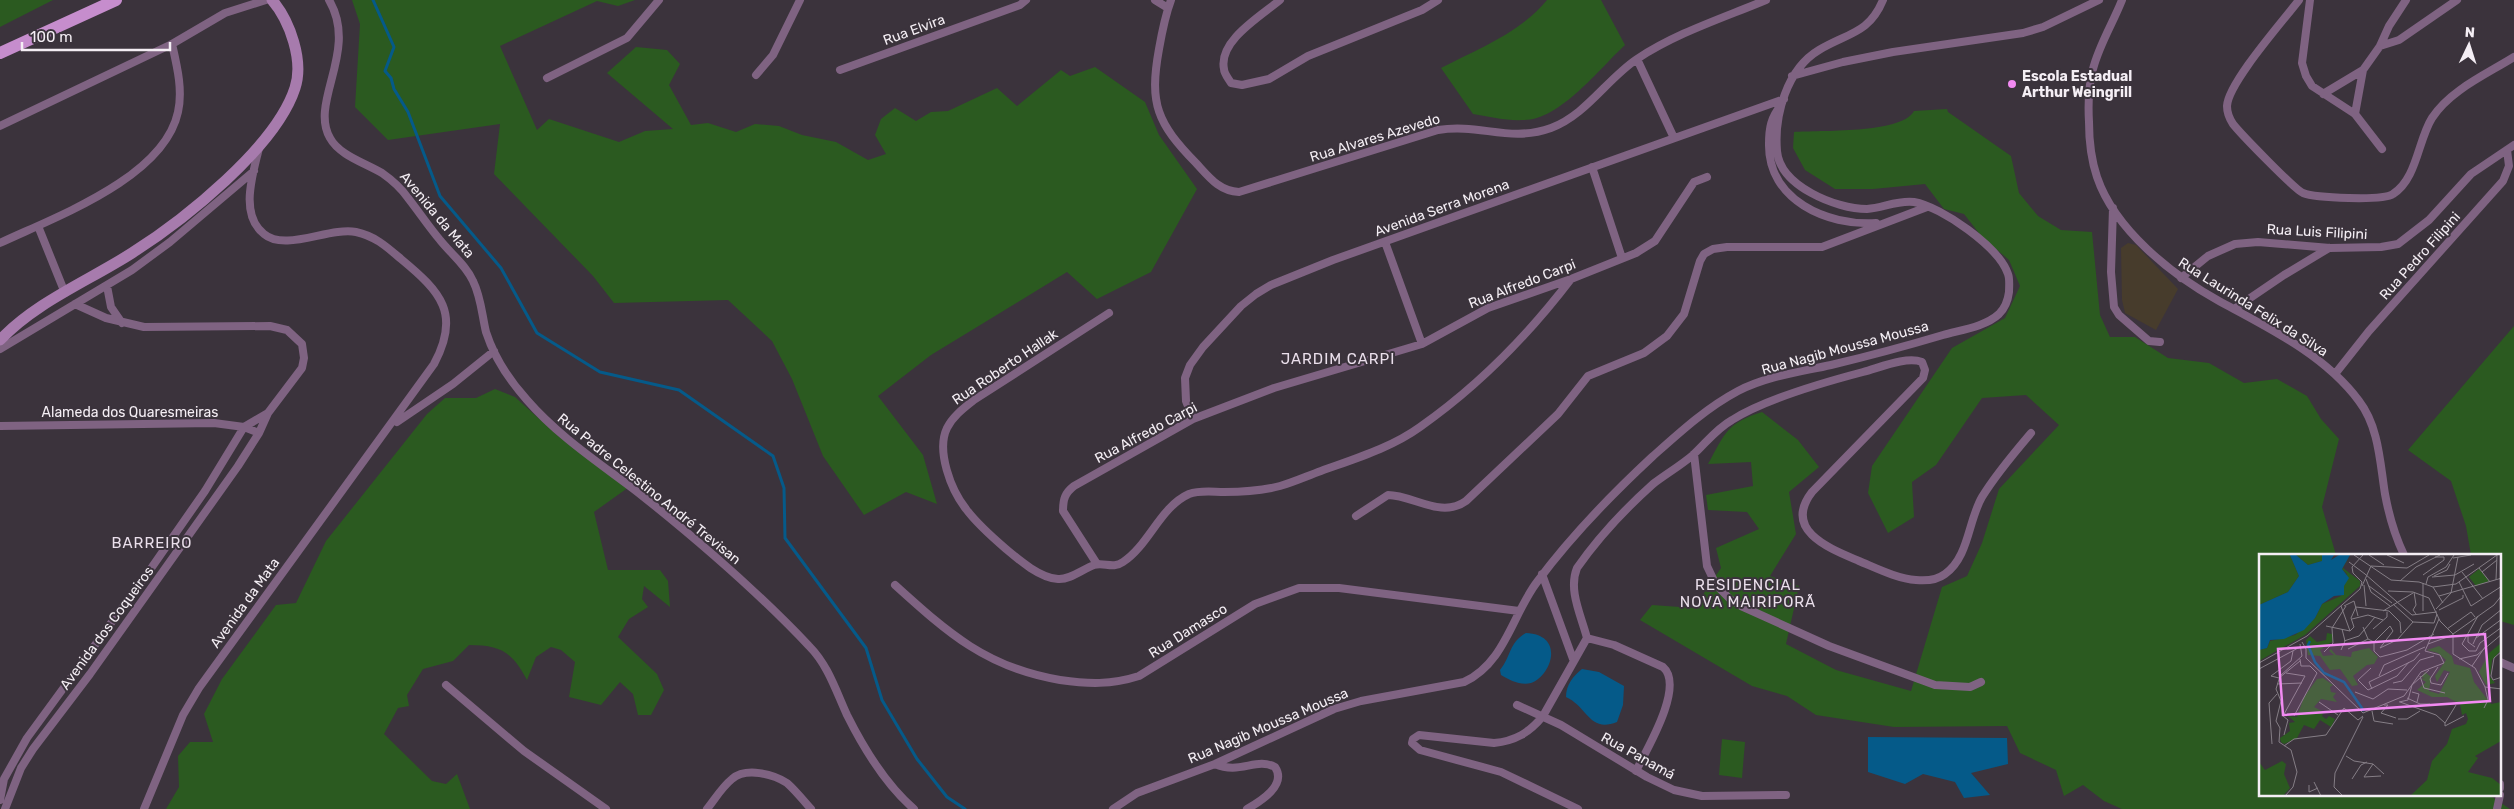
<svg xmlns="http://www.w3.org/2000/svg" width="2514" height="809" font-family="Rubik,sans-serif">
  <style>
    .education { fill: #473c2c }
    .green { fill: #2b5a20 }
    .water { fill: #055a89 }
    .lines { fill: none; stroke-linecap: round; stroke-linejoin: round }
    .stream { stroke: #055a89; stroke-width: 3 }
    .street { stroke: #7f6382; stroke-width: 8 }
    .secondary { stroke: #a77bad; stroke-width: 11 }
    .primary { stroke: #c68dcd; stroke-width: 12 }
    .poi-dot { fill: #f28af2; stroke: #3b333c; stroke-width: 2 }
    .labels { text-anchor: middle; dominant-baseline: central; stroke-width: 4; stroke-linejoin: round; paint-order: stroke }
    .street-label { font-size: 14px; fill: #f4eef4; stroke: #3b333c }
    .poi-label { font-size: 14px; font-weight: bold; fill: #f4eef4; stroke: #3b333c; text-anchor: start }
    .neighbourhood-label { font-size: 15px; letter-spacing: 1px; fill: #eadfeb; stroke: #3b333c }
    .inset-river { fill: none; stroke: #055a89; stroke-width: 2.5 }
    .inset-road { fill: none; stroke: #857e86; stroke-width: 1 }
    .view { fill: #f28af2; fill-opacity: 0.15; stroke: #f28af2; stroke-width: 2.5 }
    .inset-edge { fill: none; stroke: #f4eef4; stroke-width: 2.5 }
  </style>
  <rect width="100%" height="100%" fill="#3b333c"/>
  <path class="education" d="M2128 243 2136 245 2178 289 2156 330 2125 313 2122 300 2121 248Z"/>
  <path class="green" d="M0 0H53L0 27Z
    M352 0H635L618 6 597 1 500 46 537 130 549 119 619 142 645 131 673 129 607 73 636 47 667 50 680 64 669 85 691 125 708 123 736 132 755 124 779 126 802 135 836 142 868 160 886 154 875 135 881 119 895 108 916 121 931 112 948 111 997 88 1017 106 1061 70 1070 76 1095 67 1145 102 1159 135 1197 189 1151 272 1097 299 1067 272 931 355 878 396 923 455 937 504 906 492 864 515 823 456 792 379 772 341 728 300 614 303 593 276 494 174 500 124 388 140 355 107 360 24Z
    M1547 0H1601L1625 45C1600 68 1560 120 1524 120 1507 121 1490 117 1473 114L1441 68C1477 49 1520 33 1547 0Z
    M1947 109 1948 112 2011 156 2019 193 2038 216 2061 230 2092 232 2100 315 2110 337H2135L2168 358 2209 363 2244 383 2277 379 2307 396 2321 419 2339 439 2322 507 2336 555H2260V795H2489L2510 809H2122L2104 801 2083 785 2064 796 2056 770 2020 753 2007 726 1894 727 1816 715 1787 696 1752 686 1640 620 1652 605 1694 608 1721 568 1716 548 1759 529 1747 512 1708 510 1706 495 1753 486 1751 462 1708 464C1725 433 1727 423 1762 412L1798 440 1819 467 1789 492 1796 534 1770 576 1799 586 1786 644 1836 670 1911 691 1942 587 1967 576 1982 543 1999 489 2059 425 2026 395 1982 398 1936 465 1912 482 1914 517 1888 533 1868 493 1872 466 1952 348 2005 318 2020 286 2009 260 1982 237 1964 214 1944 209 1925 184 1873 189H1835L1805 170 1793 148 1794 132C1818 130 1902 134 1914 111Z
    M2514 326V625L2500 621V555H2471L2466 526 2451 481 2408 450Z
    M495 389 515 397 557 435 629 487 594 512 608 570H660L668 581 670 607 644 586 642 599 648 607 629 619 618 637 657 674 664 690 651 715H638L633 694 620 682 601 705 569 697 575 662 561 650 551 647 536 657 527 680C512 652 501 645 469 645L453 661 423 669 407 695 409 706 398 708 384 734 432 781 446 784 457 774 470 809H166L179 787 178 756 190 742H213L204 714 222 679 276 605 296 603 326 541 427 414 445 398H476Z
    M1722 739 1745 742 1742 778 1719 775Z"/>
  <path class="water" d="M1526 633C1566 635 1551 676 1531 683 1521 686 1509 680 1501 675L1500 670C1511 657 1509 642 1526 633Z
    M1582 669 1599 672 1624 686 1623 705 1617 722C1589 733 1588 707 1566 697 1566 685 1573 676 1582 669Z
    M1868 737 2007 738 2008 764 1971 773 1990 795 1964 798 1955 782 1923 774 1905 784 1868 772Z"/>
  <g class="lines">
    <path class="stream" d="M373 0 394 47 385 71 391 78 394 89 408 112 440 196 501 268 537 333 600 372 679 390 773 456 784 488 785 538 866 648 882 700 917 759 947 797 965 809"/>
    <path class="street" d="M329 0C359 51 309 102 330 138 339 155 365 163 382 173 392 180 401 188 408 198 419 212 429 227 440 240 451 254 466 265 473 281 481 297 482 315 486 332 494 357 510 381 527 400 559 437 601 464 640 494 699 541 757 591 809 646 828 665 836 691 847 715 864 749 885 784 914 809
      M1155 0 1168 8
      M1171 0C1165 16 1162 32 1159 49 1149 104 1157 123 1196 163 1209 177 1219 191 1239 192L1438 130C1480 123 1509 143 1551 128 1586 115 1607 79 1637 59 1676 33 1723 18 1766 0
      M1280 0C1261 16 1218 41 1224 69 1224 74 1229 79 1231 83L1242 85 1269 79 1308 56 1422 10 1438 0
      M2122 0C2113 23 2099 45 2093 69 2088 87 2088 104 2089 122 2089 140 2091 159 2097 177 2115 230 2172 275 2219 301 2269 328 2325 355 2359 401 2379 427 2380 463 2385 494 2389 516 2395 536 2404 555
      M2299 0C2283 21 2228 83 2227 106 2227 112 2229 118 2233 124 2240 133 2295 190 2303 193 2315 198 2383 201 2393 194 2417 179 2418 140 2432 118 2450 90 2487 74 2514 57
      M2310 0 2302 63 2306 76 2312 86 2355 114 2382 149
      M2380 46 2399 40 2457 0
      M1637 59 1674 138
      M840 70 1020 5 1026 0
      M756 75 773 55 800 0
      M1792 76 1843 62 1893 52 2023 33 2043 27 2099 0
      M547 78 627 38 659 0
      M2323 94 2363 70
      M1781 105C1771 118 1769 127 1769 144 1768 200 1827 226 1876 223
      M2355 114 2363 70 2380 46 2389 26 2406 0
      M0 126 172 44 225 13 266 0
      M1592 167 1622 258
      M2113 208 2111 272 2114 307 2119 315 2149 341 2160 342
      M38 226 65 293
      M1385 242 1422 344
      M0 243C55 217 164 178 178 112 183 90 177 66 172 44
      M2181 278 2208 256 2235 244 2258 242 2330 248 2381 247 2398 244 2429 220 2471 174 2514 145
      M107 286 111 307 122 323
      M2234 309 2284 275 2329 248
      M1109 313 974 400C964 408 953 416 947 428 936 451 951 490 966 509 977 524 992 537 1006 549 1019 560 1040 578 1058 579 1070 580 1083 569 1094 565 1104 562 1113 569 1123 562 1149 545 1160 507 1189 494 1200 490 1213 492 1224 492 1242 492 1262 491 1280 486 1294 482 1307 476 1321 471 1354 459 1391 448 1420 427 1477 387 1529 334 1571 279
      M0 349 132 270 170 242 254 171
      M2335 374 2369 331 2503 181 2509 166 2507 150
      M1193 419 1186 401 1185 378 1190 365 1203 347 1241 306 1256 294 1271 285 1333 260 1784 99
      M397 422 453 384 494 351
      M0 426 214 423 244 427 259 433
      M1694 454 1707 566 1716 585 1730 599 1741 606 1829 646 1935 685 1970 687 1981 682
      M1356 516 1388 495C1413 495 1441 519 1466 501L1558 414 1588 376 1644 353 1667 336 1684 314 1700 261 1704 254 1713 249 1727 247H1822L1927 207
      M1097 564 1063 511C1063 499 1065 493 1074 486L1193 419 1274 388 1422 344 1488 308 1571 279 1636 253 1655 241 1694 182 1707 177
      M1542 574 1573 659
      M895 585C948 633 987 668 1060 680 1088 684 1111 685 1139 676L1255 604 1299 588H1339L1519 611
      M1587 638 1614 645 1663 667C1685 686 1647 749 1636 771
      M2500 662 2514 668
      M446 685 524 751 606 809
      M1517 705 1561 725 1647 777 1674 790 1702 796 1786 795
      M1215 764C1240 775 1256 757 1275 767 1287 785 1261 801 1247 809
      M2500 784V788
      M0 800 4 779 27 738 152 567 205 491 244 427 268 413
      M5 809 21 768 33 749 90 674 238 466 259 433 268 413 302 368 304 358 302 344 287 330 270 326 144 327 106 318 75 304
      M144 809 183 715 199 688 434 364C461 314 441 292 401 259 387 247 375 236 356 232 329 227 285 252 264 234 239 214 253 174 259 148
      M707 809C715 799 722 787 732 779 746 767 773 774 787 783 795 790 804 801 811 809
      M1113 809 1137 793 1215 764 1334 709 1361 701 1464 682C1505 663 1512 615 1537 582 1571 536 1610 496 1652 457 1679 433 1706 408 1738 391 1767 376 1800 372 1831 365 1869 356 1906 346 1943 335 1960 330 1985 327 1999 314 2005 308 2008 300 2009 292 2009 287 2010 279 2008 274 1999 247 1942 207 1914 202 1897 200 1883 208 1867 209 1836 209 1780 186 1777 151 1774 115 1787 69 1819 50 1847 33 1869 34 1883 0
      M1578 809 1501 772 1420 750 1412 743 1413 739 1419 735 1494 743C1515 741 1529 733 1543 716L1587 638C1581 615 1568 590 1577 568 1598 538 1625 509 1653 484 1666 474 1680 466 1693 455 1706 443 1716 429 1732 420 1765 399 1825 382 1863 372 1879 368 1906 356 1922 362L1925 370 1923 378 1812 492C1782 531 1831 549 1859 561 1876 568 1898 579 1916 580 1926 581 1937 580 1945 574 1969 557 1968 521 1982 497 1996 474 2014 453 2031 433
      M2497 809 2500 795"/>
    <path class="secondary" d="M0 340C36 302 88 281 132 253 184 220 276 147 295 88 304 61 290 21 272 0"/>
    <path class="primary" d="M0 53 116 0"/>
  </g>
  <circle class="poi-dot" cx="2012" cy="84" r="5"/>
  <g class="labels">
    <g class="street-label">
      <text transform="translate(914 30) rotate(-20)">Rua Elvira</text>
      <text transform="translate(1375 138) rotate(-17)">Rua Alvares Azevedo</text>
      <text transform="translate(1442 208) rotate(-20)">Avenida Serra Morena</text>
      <text transform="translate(437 215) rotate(50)">Avenida da Mata</text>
      <text transform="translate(2317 232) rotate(3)">Rua Luis Filipini</text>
      <text transform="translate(2420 256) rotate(-48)">Rua Pedro Filipini</text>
      <text transform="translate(1522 284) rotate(-21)">Rua Alfredo Carpi</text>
      <text transform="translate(2253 307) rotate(32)">Rua Laurinda Felix da Silva</text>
      <text transform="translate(1845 348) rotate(-15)">Rua Nagib Moussa Moussa</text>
      <text transform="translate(1005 367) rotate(-34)">Rua Roberto Hallak</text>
      <text x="130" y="412">Alameda dos Quaresmeiras</text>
      <text transform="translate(1146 433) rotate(-28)">Rua Alfredo Carpi</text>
      <text transform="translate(649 489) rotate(39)">Rua Padre Celestino André Trevisan</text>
      <text transform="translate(245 603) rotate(-54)">Avenida da Mata</text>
      <text transform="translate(107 628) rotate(-54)">Avenida dos Coqueiros</text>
      <text transform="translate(1188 631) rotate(-32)">Rua Damasco</text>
      <text transform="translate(1268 726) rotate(-23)">Rua Nagib Moussa Moussa</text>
      <text transform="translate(1638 756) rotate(29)">Rua Panamá</text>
    </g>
    <g class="poi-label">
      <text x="2022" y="76">Escola Estadual<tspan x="2022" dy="16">Arthur Weingrill</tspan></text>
    </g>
    <g class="neighbourhood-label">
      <text x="1338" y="359">JARDIM CARPI</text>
      <text x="152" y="543">BARREIRO</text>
      <text x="1748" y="585">RESIDENCIAL<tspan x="1748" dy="17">NOVA MAIRIPORÃ</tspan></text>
    </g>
  </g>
  <g transform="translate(2259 554)">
    <rect width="242" height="242" fill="#3b333c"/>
    <path d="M0 1H31L40 22 29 38 0 51ZM37 1H63V7L49 11ZM93 1 89 7 84 14 101 27V32L46 81 0 107V96L8 94 11 87 36 81 56 64 63 50 82 42 88 20 83 15ZM220 15 230 27 217 32 210 23ZM68 79 73 80V88L61 96 64 102 75 101 70 97 72 95 77 101 92 103 93 98 110 94 119 103 115 110 108 111 94 122 99 131 93 132 81 115 71 116 61 102 49 101 47 86 51 82 58 88 67 86ZM242 89V96L233 106 231 123 236 129 227 131 220 118 230 99ZM180 92 193 102 195 110 211 114 215 128 232 150 242 148V187L216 202 219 204 209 218 233 224 242 231V242H151L168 226 173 207 188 190 193 175 207 170 209 165 207 159 203 161 201 150 188 143H173L158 136 167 128 162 125 166 124 162 123 166 118 172 123 170 137 180 140 191 118 185 116 178 128 176 122 187 106 179 99 168 96ZM64 124 74 131 71 133 72 138 77 139 74 143 78 148 62 145 55 153 65 158 63 162 67 165 70 162 76 165 72 173 61 166 55 175 45 171 38 184 25 190 22 188 21 184 31 177 30 169 36 168 29 162 38 163 45 143 58 125ZM23 207 27 210 25 220 31 234 24 242H0V208L6 216Z" fill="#2b5a20"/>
    <path d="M31 1H37L49 11 63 7V1H75L72 6 80 1H91L83 15 90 24 85 32V41L75 42 63 50 56 64 45 76 25 85 11 86 8 94 0 96V51L29 38 40 22Z" fill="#055a89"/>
    <path class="inset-river" d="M51 87 49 91 56 108 65 119 85 128 105 157"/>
    <path class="inset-road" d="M95 1 132 26 160 28 174 33 197 30 238 1M110 1 125 11M128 1 145 9M194 4 212 1M90 8 106 20M220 14 231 28M203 18 224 45M223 18 238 6M106 20 153 61 178 58M164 21 185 6V3H176M175 22 188 16 191 10M173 23 196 21 215 10M107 25 112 38 131 52M237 26 238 1M141 27 157 13 181 1M200 28 212 52 243 32M164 29V57M167 30 169 23 187 13 195 1M105 31 107 52M103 32 112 12 148 14 170 1M110 32 133 49M174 33 184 49M129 37 154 38 170 44 181 67 194 80M155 38 157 51 154 56 157 60M180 42 243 24M134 50 154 68M82 52 91 77M85 52 95 47 99 62M177 55 192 39 199 3M180 56 204 44V41M124 57 154 39M130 57 141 68 142 79M219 62 203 90 210 97H217L221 89 243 73M93 65 109 61 124 66M154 68 175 69 178 60M67 72 91 77M104 73 109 85 115 88M114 75 128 63V58M188 75 212 58 216 63M91 77 95 73 92 64 97 53 130 57M194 80V100L216 114 226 133 243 135M194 80 235 51 243 41M209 81V88L216 93M100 82 116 63M217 84 243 65M85 87 100 82M43 88 47 95V104L104 159M169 90 194 81M214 90 223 71 243 55M121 94 134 77 131 72 115 88V97L121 103 148 96 175 80M121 94 138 86 154 68M89 95 109 85M82 96 86 87 83 75M34 97 32 107 12 122 20 124 41 107M243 97 235 104 232 122 234 126 243 123M65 98 74 89 73 74 87 52M200 105 218 101 243 80M0 109 48 82 101 35 103 28 94 19 93 13 104 1M213 112 226 93M179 113 171 125 172 129 182 131 189 119M112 114 99 126 109 136 138 122 150 108M0 115 41 93M120 122 125 111 166 93M161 122 165 134 186 139M134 129 143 127 161 106 175 102M18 130 43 129M113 135 110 128 155 106 161 99M96 138 114 145 129 135 148 136M153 138 160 140 158 148M148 144 161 150H171M60 148 79 161M140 148 149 146 153 131 170 116M141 148 177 161 186 169M125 151H129L122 159 137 164M225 154 229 146 226 133M113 157 115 167 134 170M104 159 145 142 162 118 185 109 181 101 166 97 180 65M24 162 46 122 27 119M24 162 29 166 25 181M35 162 58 119 51 112H42L41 105M139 165H148L161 157M186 169V172L205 162M186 169 197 151M13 190 10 149 18 140M25 192 35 185 67 181 85 154 99 166 104 162M87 202 95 207 114 210 125 220M114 210 105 223 122 222M93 225 102 211 108 208M55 228 62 242M50 231V238L59 234M26 242 34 233 38 218 32 196 20 188 21 174 17 167 22 147 17 135 21 122 43 102 41 90M84 242 75 233 76 219 104 163"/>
    <path class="view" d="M226 80 231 147 24 161 19 95Z"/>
    <rect width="242" height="242" class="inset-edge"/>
  </g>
  <g transform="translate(2469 45) rotate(4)" stroke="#3b333c" stroke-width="4" paint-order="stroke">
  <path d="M0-4L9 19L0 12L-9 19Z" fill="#f4eef4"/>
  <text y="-8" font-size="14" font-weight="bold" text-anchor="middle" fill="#f4eef4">N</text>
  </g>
  <path d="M22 42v8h148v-8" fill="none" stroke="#f4eef4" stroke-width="2.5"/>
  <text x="30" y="42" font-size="15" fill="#f4eef4" stroke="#3b333c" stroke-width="4" paint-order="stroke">100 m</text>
</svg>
